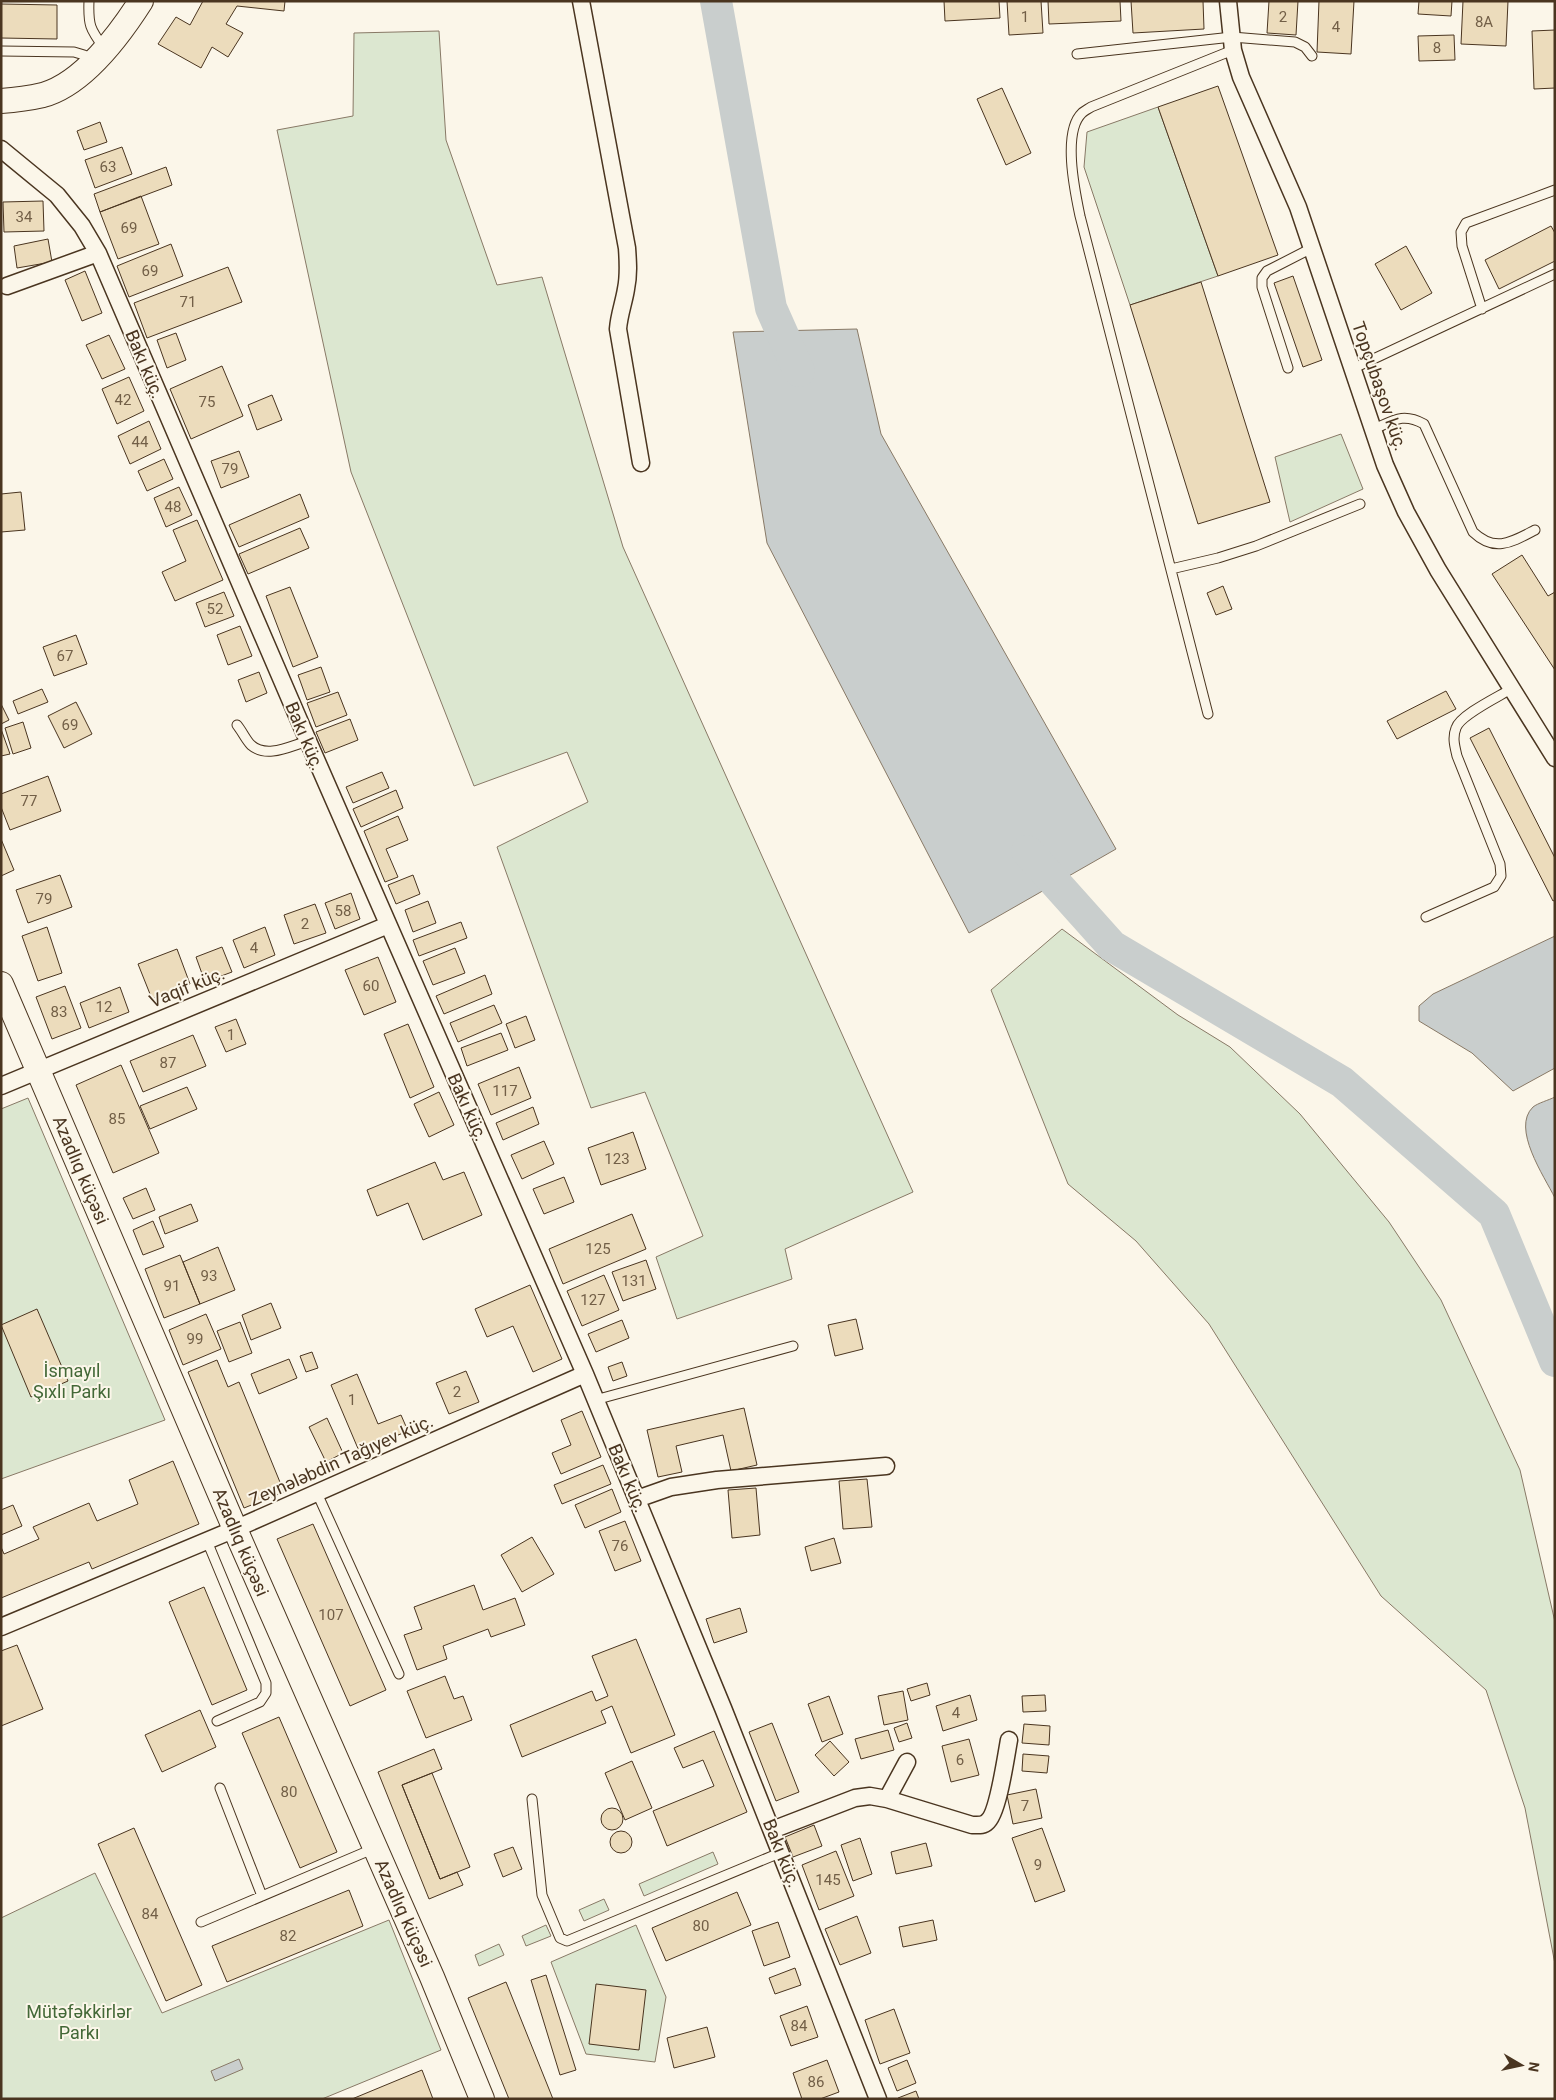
<svg xmlns="http://www.w3.org/2000/svg" width="1556" height="2100" font-family="Roboto,sans-serif">
  <style>
    .green { fill: #dce7d0; stroke: #887966 }
    .water { fill: #c9cecd; stroke: #887966 }
    .lines { fill: none; stroke-linecap: round; stroke-linejoin: round }
    .river { stroke: #c9cecd; stroke-width: 32 }
    .building { fill: #ecdcbc; stroke: #4a3520 }
    .lane-casing { stroke: #4a3520; stroke-width: 11 }
    .street-casing { stroke: #4a3520; stroke-width: 19 }
    .secondary-casing { stroke: #4a3520; stroke-width: 26 }
    .lane { stroke: #fbf6e9; stroke-width: 9 }
    .street { stroke: #fbf6e9; stroke-width: 16 }
    .secondary { stroke: #fbf6e9; stroke-width: 24 }
    .labels { text-anchor: middle; dominant-baseline: central; stroke-width: 4; stroke-linejoin: round; paint-order: stroke }
    .number-label { font-size: 15px; fill: #725f47 }
    .street-label { font-size: 18px; fill: #4a3520; stroke: #fbf6e9 }
    .park-label { font-size: 18px; fill: #436837; stroke: #fbf6e9 }
  </style>
  <rect width="100%" height="100%" fill="#fbf6e9"/>
  <path class="green" d="M439 31 446 140 497 285 542 277 623 547 913 1192 785 1249 792 1279 677 1319 656 1257 703 1236 645 1092 591 1108 497 847 588 802 567 752 474 786 351 472 277 130 353 116 354 33Z
    M1158 107 1218 276 1130 305 1084 167 1087 132Z
    M1341 434 1363 489 1290 522 1275 457Z
    M1062 929 1178 1015 1230 1047 1300 1114 1389 1222 1441 1300 1520 1470 1555 1622V1964L1525 1808 1486 1690 1381 1596 1209 1324 1136 1241 1068 1184 991 990Z
    M28 1098 165 1420 1 1479V1109Z
    M713 1852 718 1864 644 1896 639 1884Z
    M95 1873 162 2013 389 1920 441 2050 322 2099H1V1918Z
    M604 1899 609 1910 584 1921 579 1910Z
    M546 1925 551 1936 526 1946 522 1936Z
    M636 1925 666 1997 655 2062 586 2054 551 1962Z
    M499 1944 504 1955 479 1966 475 1955Z"/>
  <path class="water" d="M857 329 881 434 1116 849 969 933 767 543 733 332Z
    M1555 936V1068L1513 1091 1472 1053 1419 1021V1006L1433 994Z
    M1555 1097V1198C1544 1176 1511 1128 1533 1107 1538 1103 1549 1100 1555 1097Z
    M239 2059 243 2069 215 2081 211 2071Z"/>
  <g class="lines">
    <path class="river" d="M716 1 771 308 799 371
      M1027 851 1112 946 1342 1082 1494 1214 1555 1361"/>
  </g>
  <path class="building" d="M203 1H285L284 11 237 6 226 24 243 33 228 57 212 47 201 68 158 44 176 17 190 25Z
    M944 1H999L1000 18 945 21Z
    M1007 1H1041L1043 33 1009 35Z
    M1048 1H1120L1121 21 1049 24Z
    M1131 1H1203L1204 29 1133 33Z
    M1269 1H1298L1296 35 1267 33Z
    M1319 1H1354L1351 54 1317 52Z
    M1419 1H1452L1451 16 1418 14Z
    M1463 1H1508L1506 46 1461 44Z
    M1 4 57 5V39L1 38Z
    M1555 30V88L1534 89 1532 31Z
    M1454 35 1455 60 1419 61 1418 36Z
    M1218 86 1278 255 1218 276 1158 107Z
    M1002 88 1031 153 1006 165 977 99Z
    M100 122 107 142 84 150 77 131Z
    M122 147 132 174 95 188 85 160Z
    M166 167 172 185 100 212 94 194Z
    M141 196 159 244 118 259 100 212Z
    M43 201 44 231 4 232 3 202Z
    M1551 226 1555 233V261L1499 289 1485 260Z
    M48 239 52 262 17 268 14 246Z
    M171 244 183 276 129 297 117 266Z
    M1406 246 1432 293 1401 310 1375 264Z
    M228 267 242 302 147 338 134 303Z
    M85 271 102 313 82 321 65 280Z
    M1293 276 1322 360 1303 367 1274 283Z
    M1201 282 1270 502 1198 524 1130 305Z
    M176 333 186 360 167 368 157 340Z
    M109 335 125 369 102 379 86 345Z
    M222 366 243 416 191 439 170 389Z
    M129 377 144 411 117 424 102 389Z
    M272 395 282 420 257 430 248 405Z
    M149 421 161 449 130 464 118 436Z
    M239 451 249 477 221 488 211 461Z
    M164 459 173 479 147 491 138 471Z
    M179 487 192 515 166 527 154 498Z
    M21 492 25 530 1 532V494Z
    M300 494 309 517 239 547 229 525Z
    M197 520 223 580 175 601 162 572 186 561 173 530Z
    M300 528 309 548 248 574 239 554Z
    M1522 555 1548 596 1555 592V670L1492 574Z
    M1223 586 1232 609 1216 615 1207 593Z
    M290 587 318 657 293 667 266 596Z
    M224 592 234 616 205 627 196 603Z
    M240 626 252 656 228 665 217 635Z
    M76 635 87 664 54 676 43 647Z
    M321 667 330 692 307 700 298 675Z
    M259 672 267 693 246 702 238 680Z
    M42 689 48 702 18 714 13 701Z
    M1446 691 1456 709 1397 739 1387 721Z
    M338 692 347 715 316 727 307 703Z
    M76 702 92 734 64 748 48 716Z
    M1 704 9 720 1 724Z
    M350 719 358 740 325 753 316 732Z
    M23 722 31 748 13 754 5 728Z
    M1489 728 1555 858V900L1553 901 1470 738Z
    M1 729 10 754 1 756Z
    M382 772 389 788 353 803 346 787Z
    M48 776 61 811 10 830 1 807V794Z
    M396 790 403 808 361 827 353 809Z
    M398 816 408 840 386 849 398 877 385 882 364 831Z
    M1 839 14 870 1 876Z
    M60 875 72 907 28 923 16 890Z
    M413 875 420 894 396 904 388 885Z
    M351 893 360 919 335 929 325 903Z
    M428 901 436 923 413 932 405 910Z
    M315 904 326 933 294 944 284 915Z
    M461 922 467 938 419 956 413 940Z
    M47 927 62 973 38 981 22 936Z
    M265 927 275 955 244 968 233 940Z
    M222 947 232 972 205 982 196 957Z
    M455 948 465 973 433 985 423 961Z
    M177 949 190 984 152 999 138 964Z
    M378 957 396 1002 364 1015 345 970Z
    M485 975 492 994 444 1014 436 996Z
    M65 986 81 1028 52 1039 36 997Z
    M120 987 129 1012 89 1028 80 1003Z
    M494 1005 502 1023 458 1042 450 1023Z
    M526 1016 535 1040 515 1048 506 1024Z
    M236 1019 246 1044 226 1052 215 1027Z
    M408 1024 434 1087 410 1098 384 1034Z
    M501 1033 508 1050 467 1066 461 1048Z
    M193 1035 206 1066 143 1092 130 1061Z
    M121 1065 159 1153 113 1173 76 1085Z
    M519 1067 531 1098 491 1115 478 1084Z
    M187 1087 197 1109 150 1129 140 1106Z
    M439 1092 454 1125 429 1137 414 1104Z
    M533 1107 539 1124 503 1140 496 1123Z
    M633 1132 646 1169 601 1185 588 1148Z
    M544 1141 554 1164 522 1179 511 1155Z
    M435 1162 443 1180 464 1172 482 1215 423 1240 408 1203 377 1216 367 1190Z
    M564 1177 574 1202 544 1214 533 1189Z
    M146 1188 155 1210 133 1219 123 1198Z
    M191 1204 198 1221 165 1234 159 1217Z
    M632 1214 646 1249 563 1284 549 1249Z
    M153 1221 164 1247 143 1255 133 1230Z
    M218 1247 235 1290 200 1304 183 1262Z
    M180 1255 200 1304 164 1318 145 1269Z
    M646 1260 656 1289 623 1301 612 1272Z
    M604 1275 619 1310 582 1326 567 1291Z
    M530 1285 562 1359 533 1372 513 1326 487 1337 475 1309Z
    M271 1303 281 1328 251 1340 242 1315Z
    M37 1309 68 1381 31 1397 1 1325Z
    M206 1314 221 1349 183 1365 169 1330Z
    M856 1319 863 1349 835 1356 828 1325Z
    M622 1320 629 1338 596 1352 588 1334Z
    M240 1322 252 1353 229 1362 217 1331Z
    M312 1352 318 1368 306 1372 300 1356Z
    M289 1359 297 1378 259 1394 251 1374Z
    M217 1360 228 1387 239 1382 284 1492 244 1508 188 1372Z
    M622 1362 627 1376 613 1381 608 1367Z
    M466 1371 479 1402 449 1414 436 1383Z
    M357 1374 378 1424 401 1415 408 1431 359 1451 331 1385Z
    M744 1408 757 1465 731 1471 723 1435 676 1446 682 1472 658 1477 647 1430Z
    M582 1411 601 1457 561 1474 552 1453 571 1445 561 1420Z
    M327 1418 343 1453 326 1462 309 1427Z
    M173 1461 199 1524 92 1569 89 1562 1 1598V1547L4 1554 39 1539 33 1527 89 1503 97 1521 138 1504 129 1480Z
    M603 1465 611 1484 562 1504 554 1485Z
    M867 1479 872 1527 843 1529 839 1481Z
    M756 1488 760 1535 732 1538 728 1490Z
    M612 1489 621 1512 585 1528 575 1505Z
    M13 1505 22 1526 1 1535V1510Z
    M625 1521 641 1561 615 1571 599 1531Z
    M313 1524 386 1690 350 1706 277 1539Z
    M532 1537 554 1574 522 1592 501 1555Z
    M834 1538 841 1563 811 1571 805 1547Z
    M474 1585 483 1610 515 1598 525 1625 491 1637 488 1629 443 1646 447 1659 417 1670 404 1635 422 1629 414 1607Z
    M204 1587 247 1690 212 1705 169 1602Z
    M740 1608 747 1632 714 1643 706 1619Z
    M636 1639 675 1735 631 1753 612 1706 601 1711 606 1723 522 1757 510 1725 592 1691 596 1701 608 1696 592 1656Z
    M17 1645 43 1709 1 1726V1651Z
    M445 1676 454 1699 463 1696 472 1720 426 1738 407 1691Z
    M927 1683 930 1695 911 1701 907 1689Z
    M903 1691 908 1720 884 1725 878 1696Z
    M970 1695 977 1720 943 1731 936 1706Z
    M1045 1695 1046 1711 1023 1712 1022 1696Z
    M829 1696 843 1734 822 1742 808 1704Z
    M200 1710 216 1747 162 1772 145 1735Z
    M279 1717 337 1852 300 1868 242 1733Z
    M772 1723 799 1792 776 1801 749 1732Z
    M907 1723 912 1738 899 1742 894 1728Z
    M1024 1724 1050 1726 1049 1745 1022 1743Z
    M888 1730 894 1750 861 1759 855 1739Z
    M714 1731 747 1812 667 1846 653 1811 714 1786 703 1760 683 1768 674 1748Z
    M969 1739 979 1775 951 1782 942 1746Z
    M830 1741 849 1762 834 1776 815 1755Z
    M434 1749 442 1769 402 1785 440 1879 457 1872 463 1885 429 1899 378 1772Z
    M1023 1754 1049 1756 1047 1773 1022 1771Z
    M632 1761 652 1808 625 1820 605 1773Z
    M432 1773 470 1867 440 1879 402 1785Z
    M1036 1789 1042 1818 1013 1824 1007 1795Z
    M601 1819a11 11 0 1 1 22 0a11 11 0 1 1-22 0Z
    M814 1825 822 1846 793 1857 785 1837Z
    M134 1828 202 1985 166 2001 98 1844Z
    M1042 1828 1065 1891 1035 1902 1012 1838Z
    M610 1842a11 11 0 1 1 22 0a11 11 0 1 1-22 0Z
    M860 1838 872 1874 853 1881 841 1845Z
    M926 1843 932 1866 896 1874 891 1852Z
    M513 1847 522 1869 503 1877 494 1854Z
    M836 1851 854 1896 819 1910 802 1865Z
    M349 1890 363 1926 227 1982 212 1946Z
    M737 1892 751 1925 666 1961 652 1928Z
    M857 1916 871 1953 840 1965 825 1929Z
    M933 1920 937 1940 903 1947 899 1927Z
    M778 1922 790 1957 764 1966 752 1931Z
    M795 1968 801 1985 775 1994 769 1978Z
    M546 1975 576 2070 560 2075 531 1980Z
    M506 1982 553 2099H509L468 1998Z
    M596 1984 646 1990 639 2050 589 2044Z
    M807 2006 818 2037 791 2046 780 2016Z
    M894 2009 910 2053 880 2064 865 2020Z
    M707 2027 715 2057 674 2068 667 2038Z
    M827 2060 839 2092 820 2099H802L793 2073Z
    M907 2060 916 2083 897 2091 888 2068Z
    M422 2070 433 2099H352Z
    M916 2091 919 2099H898V2098Z"/>
  <g class="lines">
    <defs>
      <path id="lane" d="M89 1C88 25 90 29 104 48
        M1 51 74 52 84 55 92 62
        M1077 54 1232 37 1295 42 1305 47 1312 56
        M1482 309 1462 246 1461 232 1466 223 1555 190
        M1288 368 1262 287V278L1267 271 1312 248
        M1352 369 1555 274
        M1372 430C1393 421 1402 412 1424 424L1473 532C1495 553 1512 542 1535 530
        M1171 569 1218 558 1256 546 1360 504
        M1208 714 1080 216C1075 192 1062 132 1082 113 1084 111 1088 109 1091 107L1233 50
        M237 725C242 731 246 740 251 745 267 759 290 746 308 741
        M1426 917 1494 887 1501 876 1500 864 1457 756C1455 747 1452 738 1456 728 1460 715 1498 697 1511 689
        M595 1400 793 1346
        M317 1493 399 1674
        M207 1541 266 1683V1693L260 1702 217 1721
        M220 1788 262 1896
        M532 1799 542 1895 560 1938 567 1941 782 1852
        M201 1922 375 1848"/>
      <path id="street" d="M581 1 627 248C628 262 629 275 626 289 624 302 619 315 618 329L641 463
        M1228 1 1233 50 1241 77 1298 207 1385 465 1406 512 1438 570 1555 758
        M1 149 57 195 82 226 98 253 308 741 585 1374 723 1708 878 2099
        M7 286 98 253
        M1 1086 388 925
        M637 1499 671 1487 717 1480 886 1466
        M1 1627 235 1529 585 1374
        M887 1799 907 1762
        M772 1830 855 1798 870 1796 887 1799 972 1825C978 1825 983 1826 987 1822 998 1814 1006 1756 1009 1740"/>
      <path id="secondary" d="M1 101C15 100 30 98 43 95 83 84 120 34 141 1
        M1 984 235 1529 432 1977 482 2099"/>
    </defs>
    <use href="#lane" class="lane-casing"/>
    <use href="#street" class="street-casing"/>
    <use href="#secondary" class="secondary-casing"/>
    <use href="#lane" class="lane"/>
    <use href="#street" class="street"/>
    <use href="#secondary" class="secondary"/>
  </g>
  <g class="labels">
    <g class="number-label">
      <text x="1025" y="17">1</text>
      <text x="1283" y="17">2</text>
      <text x="1484" y="22">8A</text>
      <text x="1336" y="27">4</text>
      <text x="1437" y="48">8</text>
      <text x="108" y="167">63</text>
      <text x="24" y="217">34</text>
      <text x="129" y="228">69</text>
      <text x="150" y="271">69</text>
      <text x="188" y="302">71</text>
      <text x="123" y="400">42</text>
      <text x="207" y="402">75</text>
      <text x="140" y="442">44</text>
      <text x="230" y="469">79</text>
      <text x="173" y="507">48</text>
      <text x="215" y="609">52</text>
      <text x="65" y="656">67</text>
      <text x="70" y="725">69</text>
      <text x="29" y="801">77</text>
      <text x="44" y="899">79</text>
      <text x="343" y="911">58</text>
      <text x="305" y="924">2</text>
      <text x="254" y="948">4</text>
      <text x="371" y="986">60</text>
      <text x="104" y="1007">12</text>
      <text x="59" y="1012">83</text>
      <text x="231" y="1035">1</text>
      <text x="168" y="1063">87</text>
      <text x="505" y="1091">117</text>
      <text x="117" y="1119">85</text>
      <text x="617" y="1159">123</text>
      <text x="598" y="1249">125</text>
      <text x="209" y="1276">93</text>
      <text x="634" y="1281">131</text>
      <text x="172" y="1286">91</text>
      <text x="593" y="1300">127</text>
      <text x="195" y="1339">99</text>
      <text x="457" y="1392">2</text>
      <text x="352" y="1400">1</text>
      <text x="620" y="1546">76</text>
      <text x="331" y="1615">107</text>
      <text x="956" y="1713">4</text>
      <text x="960" y="1760">6</text>
      <text x="289" y="1792">80</text>
      <text x="1025" y="1806">7</text>
      <text x="1038" y="1865">9</text>
      <text x="828" y="1880">145</text>
      <text x="150" y="1914">84</text>
      <text x="701" y="1926">80</text>
      <text x="288" y="1936">82</text>
      <text x="799" y="2026">84</text>
      <text x="816" y="2082">86</text>
    </g>
    <g class="street-label">
      <text transform="translate(145 364) rotate(67)">Bakı küç.</text>
      <text transform="translate(1380 386) rotate(71)">Topçubaşov küç.</text>
      <text transform="translate(305 736) rotate(67)">Bakı küç.</text>
      <text transform="translate(187 987) rotate(-22)">Vaqif küç.</text>
      <text transform="translate(468 1107) rotate(66)">Bakı küç.</text>
      <text transform="translate(81 1170) rotate(67)">Azadlıq küçəsi</text>
      <text transform="translate(341 1460) rotate(-24)">Zeynələbdin Tağıyev küç.</text>
      <text transform="translate(628 1478) rotate(67)">Bakı küç.</text>
      <text transform="translate(241 1542) rotate(67)">Azadlıq küçəsi</text>
      <text transform="translate(782 1853) rotate(68)">Bakı küç.</text>
      <text transform="translate(404 1913) rotate(66)">Azadlıq küçəsi</text>
    </g>
    <g class="park-label">
      <text x="72" y="1370">İsmayıl<tspan x="72" dy="21">Şıxlı Parkı</tspan></text>
      <text x="79" y="2011">Mütəfəkkirlər<tspan x="79" dy="21">Parkı</tspan></text>
    </g>
  </g>
  <rect width="1556" height="2100" fill="none" stroke="#4a3520" stroke-width="5"/>
  <g transform="translate(1521 2065) rotate(99)" stroke="#fbf6e9" stroke-width="4" paint-order="stroke">
  <path d="M0-4L9 19L0 12L-9 19Z" fill="#4a3520"/>
  <text y="-8" font-size="14" font-weight="bold" text-anchor="middle" fill="#4a3520">N</text>
  </g>
</svg>
